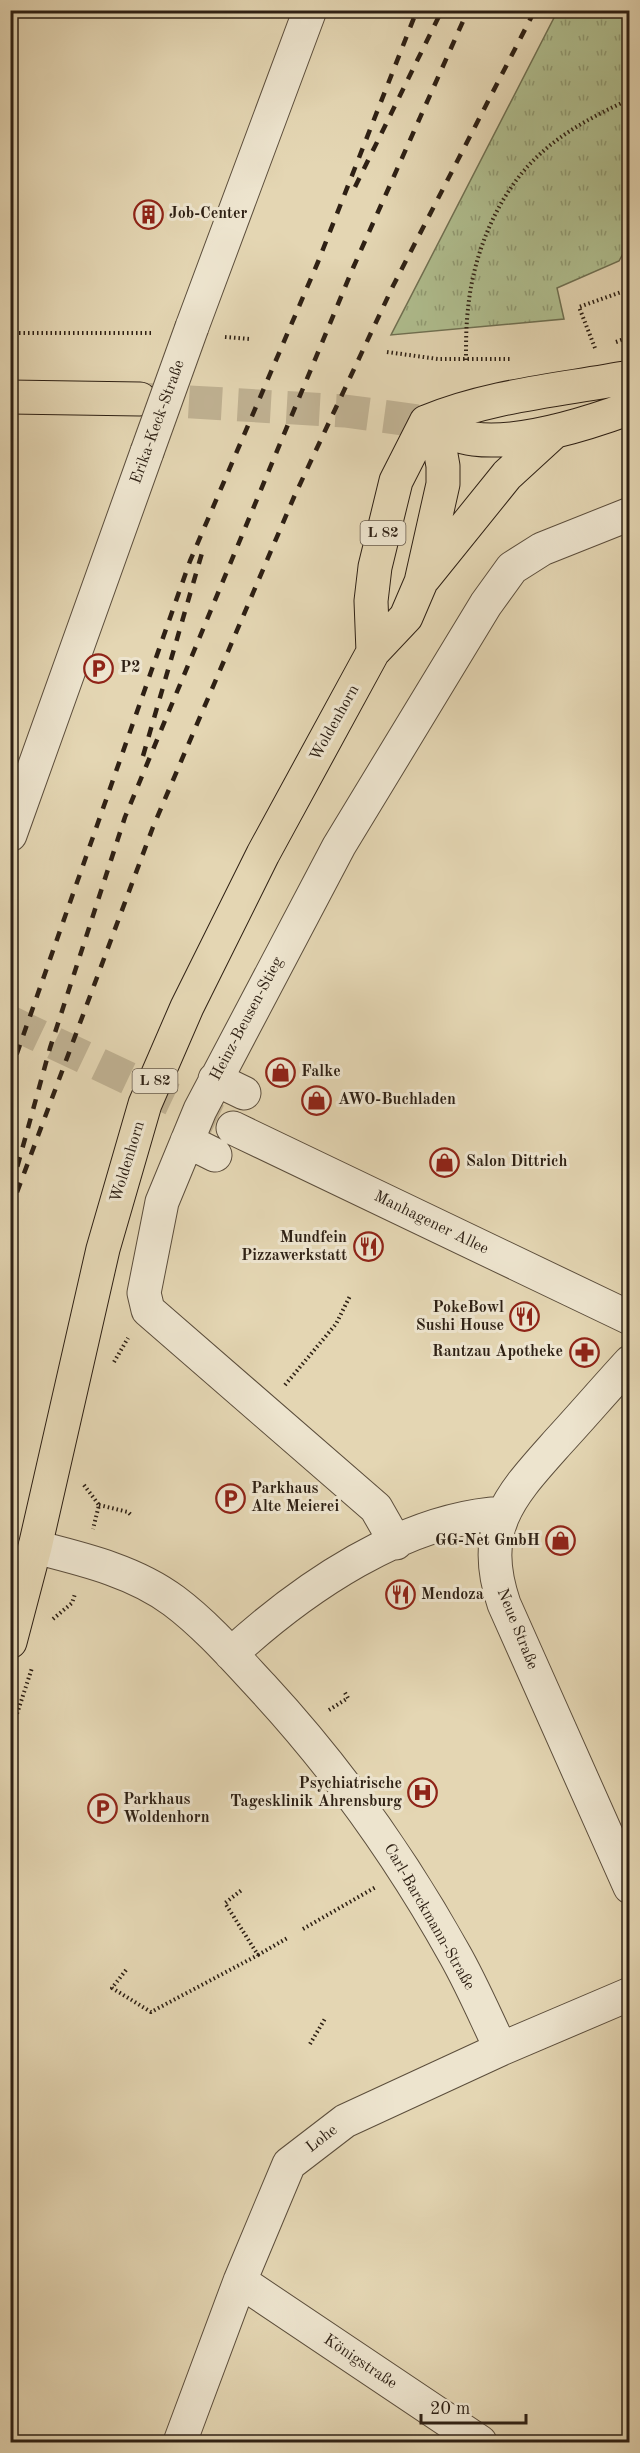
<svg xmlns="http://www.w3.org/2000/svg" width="640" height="2453" font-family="'Old Standard TT',serif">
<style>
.grass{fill:url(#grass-tufts);stroke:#6f7052;stroke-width:1.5}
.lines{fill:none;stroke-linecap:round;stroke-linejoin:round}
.minor-tunnel{stroke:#c0b293;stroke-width:33;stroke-dasharray:33 16;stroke-linecap:butt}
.major-tunnel{stroke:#c0b293;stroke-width:33;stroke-dasharray:33 16;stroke-linecap:butt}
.minor-casing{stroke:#5c4e3c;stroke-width:35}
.major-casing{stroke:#2e2014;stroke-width:35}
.path{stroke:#2e2014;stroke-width:4;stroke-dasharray:1.5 3;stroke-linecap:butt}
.minor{stroke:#ede4ce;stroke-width:33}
.major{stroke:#e4d6b3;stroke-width:33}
.rail{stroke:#2e2014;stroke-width:4.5;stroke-dasharray:10 10;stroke-linecap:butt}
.minor-bridge-casing{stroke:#5c4e3c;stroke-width:35;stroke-linecap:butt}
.minor-bridge{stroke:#ede4ce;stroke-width:33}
.labels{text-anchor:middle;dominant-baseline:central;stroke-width:6;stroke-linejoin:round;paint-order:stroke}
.shield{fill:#ede4ce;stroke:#675b4c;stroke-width:1.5}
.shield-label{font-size:15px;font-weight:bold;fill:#2e2014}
.poi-label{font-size:16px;font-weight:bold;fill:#2e2014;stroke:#ede4ce;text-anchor:start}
.street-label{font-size:16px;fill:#2e2014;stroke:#ede4ce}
</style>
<defs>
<pattern id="grass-tufts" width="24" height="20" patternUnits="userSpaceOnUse" patternTransform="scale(1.5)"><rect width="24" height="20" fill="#b0bf90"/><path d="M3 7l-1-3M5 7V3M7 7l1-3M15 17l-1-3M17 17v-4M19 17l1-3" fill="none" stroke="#909b74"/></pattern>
</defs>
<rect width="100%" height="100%" fill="#e4d6b3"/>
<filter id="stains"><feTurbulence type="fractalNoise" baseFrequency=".00333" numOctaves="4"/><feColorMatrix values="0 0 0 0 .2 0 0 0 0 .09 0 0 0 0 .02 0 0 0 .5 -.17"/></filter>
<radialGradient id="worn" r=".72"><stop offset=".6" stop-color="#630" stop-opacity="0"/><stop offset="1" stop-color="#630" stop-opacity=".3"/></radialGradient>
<!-- grass -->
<path class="grass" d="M558,10L629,11L630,241L619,261L557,288L564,319L391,335Z"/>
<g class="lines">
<!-- minor-tunnel -->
<path class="minor-tunnel" d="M10,1022L233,1128"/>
<!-- major-tunnel -->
<path class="major-tunnel" d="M140,399L345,411L426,422"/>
<defs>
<path id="minor" d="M192,327L310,10
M10,835L147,452
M215,1079L244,1093
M233,1128L630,1318
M187,1141L215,1155
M630,1362C606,1388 583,1415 559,1441C511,1495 478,1527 504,1604L630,1887
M396,1543L376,1508L148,1310L144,1293L162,1202L200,1110L339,846L486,604L512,568L542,549L630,514
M35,1547C82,1559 134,1571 174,1601C206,1625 234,1657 262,1687C337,1768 401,1858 455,1955C472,1985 486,2018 501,2049
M231,1654C303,1588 403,1519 503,1513
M240,2281L480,2442
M180,2442L240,2281L289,2164L345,2121L501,2049L630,1994"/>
<path id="major" d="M10,397L140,399
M426,422C441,429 457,437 474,439C521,445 586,424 630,408
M424,578L507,475L555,431
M373,652L371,601L375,567L396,481L426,422C491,395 561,390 630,377
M10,1642L35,1547L103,1249L145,1104L187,1007L263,854L373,652L406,617L421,582L443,484V466L440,449L426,422"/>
</defs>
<!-- minor casing -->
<use href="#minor" class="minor-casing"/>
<!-- major casing -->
<use href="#major" class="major-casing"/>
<!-- path -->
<path class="path" d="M10,333H154
M225,337L250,339
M616,342L630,337
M595,348L579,307L630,289
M387,352L438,359H511
M466,360C466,343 466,326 468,309C473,254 498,192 540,154C566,130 598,114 630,99
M114,1362L128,1338
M285,1385L336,1324L350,1296
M84,1485L99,1505L93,1529
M99,1505L128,1512L132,1516
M53,1619L72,1603L75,1594
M329,1710L348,1698L344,1691
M10,1735L32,1668
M303,1929L376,1887
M258,1955L289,1937
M126,1970L112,1988L151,2012L258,1955L225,1903L243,1889
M310,2044L326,2017"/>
<!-- minor -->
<use href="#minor" class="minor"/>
<!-- major -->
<use href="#major" class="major"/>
<!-- rail -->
<path class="rail" d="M355,187L442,10
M143,756L204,546
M10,1073L190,561L318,262L417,10
M12,1186L50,1048L125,817L353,268L468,10
M10,1211L153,827L294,497L393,286L535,10"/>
<defs>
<path id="minor-bridge" d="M147,452L192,327"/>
</defs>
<!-- minor-bridge casing -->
<use href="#minor-bridge" class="minor-bridge-casing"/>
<!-- minor-bridge -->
<use href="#minor-bridge" class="minor-bridge"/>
</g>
<!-- icons -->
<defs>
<symbol id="building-ring" viewBox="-11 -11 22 22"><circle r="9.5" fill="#ede4ce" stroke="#8f2418" stroke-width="1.5"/><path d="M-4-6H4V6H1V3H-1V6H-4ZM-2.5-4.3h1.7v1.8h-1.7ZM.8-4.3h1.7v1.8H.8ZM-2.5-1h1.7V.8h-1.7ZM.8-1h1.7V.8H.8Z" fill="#8f2418"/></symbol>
<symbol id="parking-ring" viewBox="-11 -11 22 22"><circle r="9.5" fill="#ede4ce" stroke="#8f2418" stroke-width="1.5"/><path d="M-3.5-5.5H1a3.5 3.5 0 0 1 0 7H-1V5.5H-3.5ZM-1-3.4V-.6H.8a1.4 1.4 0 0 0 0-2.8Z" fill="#8f2418"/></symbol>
<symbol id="shop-ring" viewBox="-11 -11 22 22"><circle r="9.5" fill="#ede4ce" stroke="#8f2418" stroke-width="1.5"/><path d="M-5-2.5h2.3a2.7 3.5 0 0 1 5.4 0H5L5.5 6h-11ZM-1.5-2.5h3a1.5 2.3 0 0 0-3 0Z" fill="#8f2418"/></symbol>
<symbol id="restaurant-ring" viewBox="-11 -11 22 22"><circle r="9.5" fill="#ede4ce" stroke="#8f2418" stroke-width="1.5"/><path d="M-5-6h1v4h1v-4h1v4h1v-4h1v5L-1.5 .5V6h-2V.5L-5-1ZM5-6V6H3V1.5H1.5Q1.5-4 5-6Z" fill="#8f2418"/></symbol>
<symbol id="pharmacy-ring" viewBox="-11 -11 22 22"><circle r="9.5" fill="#ede4ce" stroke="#8f2418" stroke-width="1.5"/><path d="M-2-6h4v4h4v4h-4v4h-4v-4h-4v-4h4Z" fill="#8f2418"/></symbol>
<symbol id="hospital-ring" viewBox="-11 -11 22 22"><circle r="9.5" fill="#ede4ce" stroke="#8f2418" stroke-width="1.5"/><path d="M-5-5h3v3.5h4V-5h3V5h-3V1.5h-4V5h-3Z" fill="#8f2418"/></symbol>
</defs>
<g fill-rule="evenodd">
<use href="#building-ring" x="132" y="198" width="33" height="33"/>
<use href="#parking-ring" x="82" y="652" width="33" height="33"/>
<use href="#shop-ring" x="264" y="1056" width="33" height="33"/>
<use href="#shop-ring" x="300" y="1084" width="33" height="33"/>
<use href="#shop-ring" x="428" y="1146" width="33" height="33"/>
<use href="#restaurant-ring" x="352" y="1230" width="33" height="33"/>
<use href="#restaurant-ring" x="508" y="1300" width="33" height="33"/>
<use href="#pharmacy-ring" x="568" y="1336" width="33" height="33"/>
<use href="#parking-ring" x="214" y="1482" width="33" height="33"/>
<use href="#shop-ring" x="544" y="1524" width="33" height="33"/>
<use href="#restaurant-ring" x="384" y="1578" width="33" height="33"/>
<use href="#hospital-ring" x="406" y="1776" width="33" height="33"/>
<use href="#parking-ring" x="86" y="1792" width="33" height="33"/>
</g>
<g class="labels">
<!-- shield labels -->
<g class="shield">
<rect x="360.5" y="521" width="45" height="24" rx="4.5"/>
<rect x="132.5" y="1069" width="45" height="24" rx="4.5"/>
</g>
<g class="shield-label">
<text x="383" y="533">L 82</text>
<text x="155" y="1081">L 82</text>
</g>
<!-- poi labels -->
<g class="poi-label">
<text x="169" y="214">Job-Center</text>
<text x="120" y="668">P2</text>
<text x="301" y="1072">Falke</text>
<text x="338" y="1100">AWO-Buchladen</text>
<text x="466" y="1162">Salon Dittrich</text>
<text x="347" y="1238" text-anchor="end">Mundfein<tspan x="347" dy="18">Pizzawerkstatt</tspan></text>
<text x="504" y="1308" text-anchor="end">PokeBowl<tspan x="504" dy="18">Sushi House</tspan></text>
<text x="563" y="1352" text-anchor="end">Rantzau Apotheke</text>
<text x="251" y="1489">Parkhaus<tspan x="251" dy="18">Alte Meierei</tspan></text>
<text x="540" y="1541" text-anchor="end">GG-Net GmbH</text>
<text x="421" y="1595">Mendoza</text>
<text x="402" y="1784" text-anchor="end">Psychiatrische<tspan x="402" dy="18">Tagesklinik Ahrensburg</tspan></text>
<text x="123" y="1800">Parkhaus<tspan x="123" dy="18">Woldenhorn</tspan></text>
</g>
<!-- street labels -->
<g class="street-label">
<text transform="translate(158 422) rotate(-70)">Erika-Keck-Straße</text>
<text transform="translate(335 723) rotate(-61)">Woldenhorn</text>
<text transform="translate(247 1019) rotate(-62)">Heinz-Beusen-Stieg</text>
<text transform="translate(128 1162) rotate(-73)">Woldenhorn</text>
<text transform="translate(431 1223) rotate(26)">Manhagener Allee</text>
<text transform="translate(517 1629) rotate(68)">Neue Straße</text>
<text transform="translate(429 1917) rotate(60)">Carl-Barckmann-Straße</text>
<text transform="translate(322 2139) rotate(-38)">Lohe</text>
<text transform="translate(360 2362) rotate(34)">Königstraße</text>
</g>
</g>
<!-- margin -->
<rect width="640" height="2453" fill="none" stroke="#e4d6b3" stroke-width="36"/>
<rect x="12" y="12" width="616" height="2429" fill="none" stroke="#2e2014" stroke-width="3"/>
<rect x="18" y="18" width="604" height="2417" fill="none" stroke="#2e2014" stroke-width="1.5"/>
<!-- scale -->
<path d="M421 2414v9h105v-9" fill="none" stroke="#2e2014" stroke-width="3"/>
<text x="430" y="2414" font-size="18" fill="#2e2014" stroke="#ede4ce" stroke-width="4.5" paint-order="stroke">20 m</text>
<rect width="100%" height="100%" filter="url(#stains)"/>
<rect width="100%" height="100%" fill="url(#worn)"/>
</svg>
